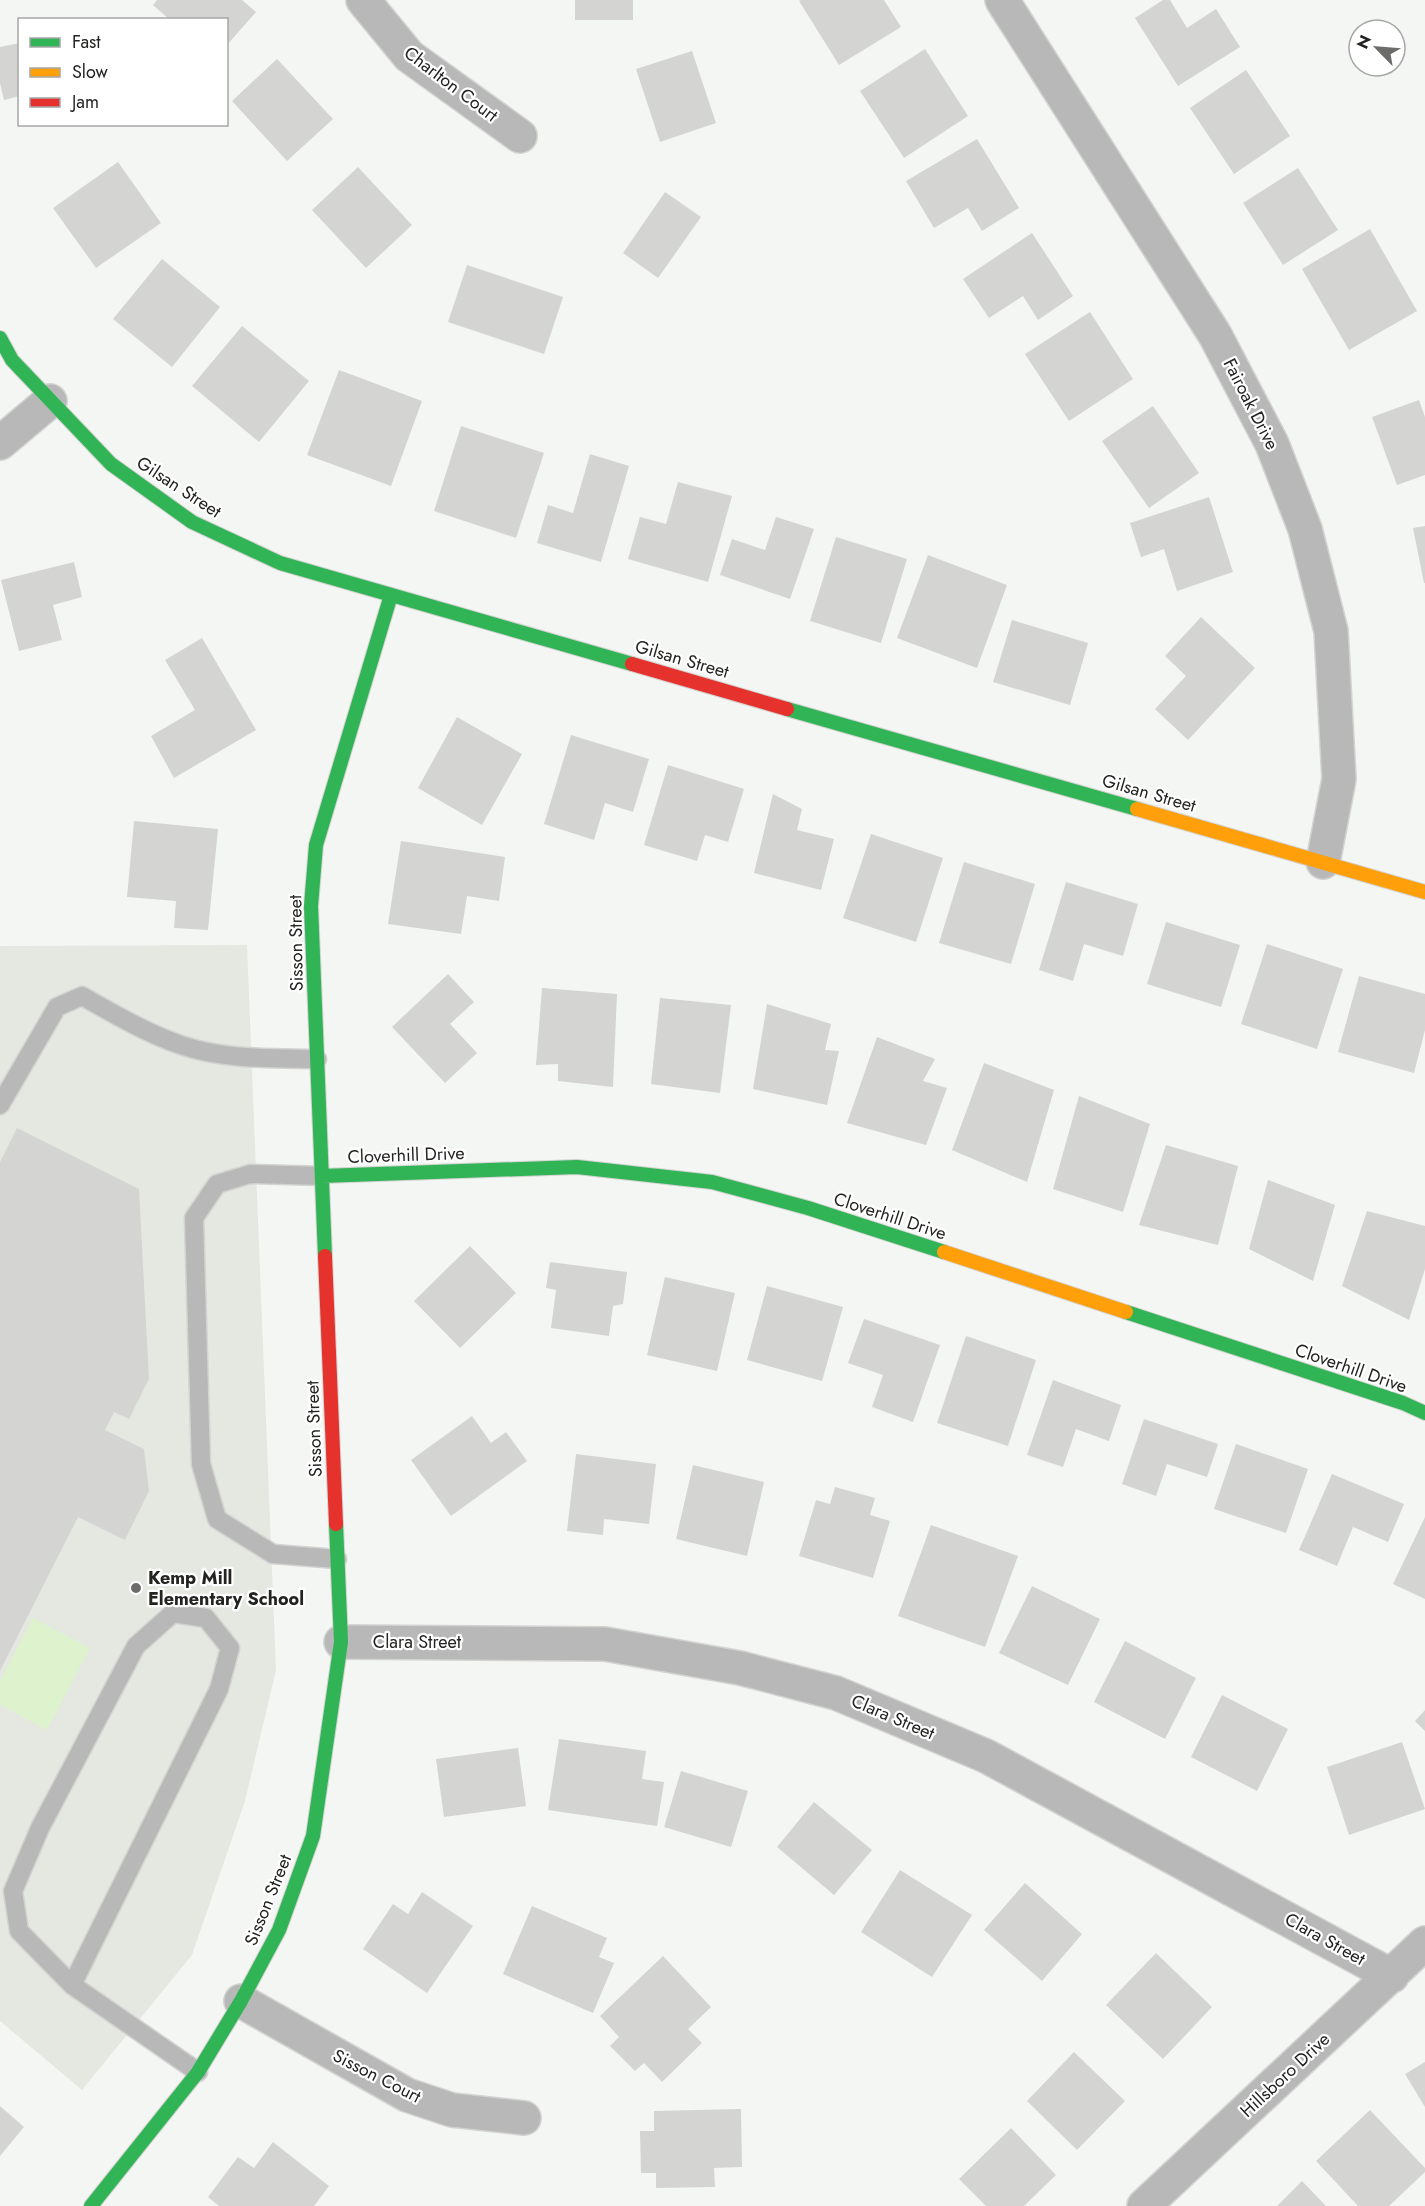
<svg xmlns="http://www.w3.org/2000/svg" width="1425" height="2206" font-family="Jost,sans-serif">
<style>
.built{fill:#e4e8e1}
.green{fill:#dff2ce}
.building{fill:#d4d5d3}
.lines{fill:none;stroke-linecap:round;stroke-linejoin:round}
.lane-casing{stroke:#d3d3d2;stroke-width:21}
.street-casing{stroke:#d3d3d2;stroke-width:36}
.fast-casing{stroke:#d3d3d2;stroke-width:16}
.slow-casing{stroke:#d3d3d2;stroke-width:16}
.jam-casing{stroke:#d3d3d2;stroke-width:16}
.lane{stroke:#b8b8b8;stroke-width:18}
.street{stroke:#b8b8b8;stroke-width:33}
.fast{stroke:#30b455;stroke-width:14}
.slow{stroke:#ff9f0a;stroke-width:14}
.jam{stroke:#e5322d;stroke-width:14}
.poi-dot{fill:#6c6d6b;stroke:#fff;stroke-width:2}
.labels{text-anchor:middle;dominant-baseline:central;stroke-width:4.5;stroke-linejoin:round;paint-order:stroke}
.street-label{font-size:18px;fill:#232322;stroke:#fff}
.poi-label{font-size:18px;font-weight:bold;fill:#232322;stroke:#fff;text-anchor:start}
</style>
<rect width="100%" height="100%" fill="#f4f6f3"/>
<!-- built -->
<path class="built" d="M247,945L276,1670L245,1801L192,1955L82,2090L0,2021V946Z"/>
<!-- green -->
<path class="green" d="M33,1618L90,1648L47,1730L0,1705V1681Z"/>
<!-- building -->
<path class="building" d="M157,0H242L256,12L226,46V20H170L153,5Z
M575,0H633V20H575Z
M801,0H884L901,27L839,65L799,1Z
M1163,0H1170L1187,28L1216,9L1240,47L1178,86L1135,18Z
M20,43V96L4,100L0,83V47Z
M925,49L968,116L904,158L860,91Z
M692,51L716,123L660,142L636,69Z
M277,59L333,119L287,161L232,101Z
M1246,70L1290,136L1234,174L1190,108Z
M977,139L1019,208L982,231L968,208L934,228L906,181Z
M118,162L161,223L96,268L53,208Z
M358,167L412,225L366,268L312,210Z
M1298,168L1338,230L1283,265L1243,203Z
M665,192L701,217L658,278L623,253Z
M1370,229L1417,311L1349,350L1302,269Z
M1032,233L1073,296L1038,320L1023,296L989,318L963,279Z
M162,259L220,307L172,367L113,319Z
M467,265L563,297L544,354L448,322Z
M1090,312L1133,379L1069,421L1025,354Z
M242,326L309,381L259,442L192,386Z
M339,370L422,401L391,486L307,455Z
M1419,400L1425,417V475L1397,485L1372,417Z
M1153,406L1199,473L1149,508L1102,441Z
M461,426L544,453L516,538L434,511Z
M590,454L629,466L601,562L537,543L548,505L573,513Z
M678,482L732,496L708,582L628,559L640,517L666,524Z
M1209,497L1233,572L1177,591L1164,549L1141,557L1130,523Z
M776,517L814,529L790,599L720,575L732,539L765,550Z
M1425,526V583H1424L1413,528Z
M836,537L907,559L881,643L810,621Z
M928,555L1007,585L977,668L897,638Z
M74,562L82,597L53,605L62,640L19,651L1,580Z
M1201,617L1255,668L1188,740L1155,709L1186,676L1165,656Z
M1012,620L1088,643L1070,705L993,682Z
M202,638L256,730L174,778L151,736L195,710L165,660Z
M457,717L522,754L482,825L418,788Z
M571,735L649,759L633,812L605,803L594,840L544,824Z
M668,765L744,789L728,842L705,835L697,861L644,845Z
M773,794L802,809L797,830L834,839L821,890L754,873Z
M134,821L218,829L208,930L174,928L176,901L127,897Z
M871,834L943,858L916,942L843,918Z
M401,841L505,857L499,901L467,896L461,934L388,924Z
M964,862L1035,884L1011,964L939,943Z
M1066,882L1138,904L1123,956L1084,944L1073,981L1039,970Z
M1166,922L1240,945L1221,1007L1147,984Z
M1267,944L1343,969L1317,1049L1241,1024Z
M448,974L474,1002L450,1024L477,1053L445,1083L392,1027Z
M1359,976L1425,994V1030L1414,1073L1338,1052Z
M542,988L617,994L613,1087L558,1081V1064L536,1065Z
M660,998L731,1005L720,1093L651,1084Z
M767,1004L831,1024L825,1050L839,1051L827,1105L753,1089Z
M877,1037L935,1059L923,1081L947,1088L926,1145L847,1123Z
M984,1063L1054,1090L1027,1182L952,1150Z
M1079,1096L1150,1124L1123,1212L1053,1189Z
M17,1128L139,1189L149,1379L129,1419L114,1412L105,1430L144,1449L149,1491L125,1540L78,1517L0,1671V1162Z
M1166,1145L1238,1166L1218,1245L1139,1225Z
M1268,1180L1335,1205L1313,1281L1249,1249Z
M1367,1211L1425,1226V1269L1409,1320L1342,1286Z
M470,1246L516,1293L460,1348L414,1301Z
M550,1262L627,1272L623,1304L613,1306L609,1336L551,1328L556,1290L546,1288Z
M665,1277L735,1293L717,1371L647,1355Z
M767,1286L843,1307L822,1381L747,1360Z
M864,1319L940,1345L913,1422L872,1407L883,1375L848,1363Z
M966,1336L1036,1360L1008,1446L937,1423Z
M1053,1380L1121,1405L1109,1441L1076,1429L1063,1467L1027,1455Z
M472,1416L491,1443L506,1432L527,1461L451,1516L411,1460Z
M1144,1419L1218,1444L1207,1477L1167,1464L1156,1496L1122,1484Z
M1236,1444L1308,1469L1286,1533L1214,1509Z
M576,1454L656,1464L649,1524L604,1519L603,1535L567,1531Z
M693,1465L764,1482L747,1556L676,1539Z
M1332,1474L1404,1504L1388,1542L1353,1527L1337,1566L1299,1550Z
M835,1487L875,1498L870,1515L890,1521L873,1578L799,1556L816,1500L830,1504Z
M1425,1517V1599L1393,1584Z
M931,1525L1018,1556L985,1647L898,1616Z
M1032,1586L1100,1619L1068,1685L999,1653Z
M1125,1641L1196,1678L1165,1739L1094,1702Z
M1222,1695L1288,1729L1257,1791L1191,1757Z
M1425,1710V1731L1415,1721Z
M559,1739L646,1751L642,1779L664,1782L657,1826L548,1810Z
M1402,1742L1425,1809L1349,1835L1327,1767Z
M518,1748L526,1806L444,1817L436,1759Z
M681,1771L748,1791L731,1847L664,1827Z
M814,1802L872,1850L834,1895L777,1847Z
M900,1870L972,1915L932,1977L861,1932Z
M1025,1883L1082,1934L1042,1981L984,1930Z
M422,1892L473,1926L427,1993L363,1949L393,1904L408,1914Z
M532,1906L607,1938L599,1957L614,1963L593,2013L503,1974Z
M1156,1953L1212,2007L1163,2059L1106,2005Z
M663,1956L711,2007L688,2029L702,2043L662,2082L644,2063L635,2071L610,2046L619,2037L600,2016Z
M1074,2052L1125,2101L1077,2150L1027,2101Z
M1425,2062V2107L1405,2074Z
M0,2106L24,2127L0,2156Z
M741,2109L742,2167L714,2168L715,2187L656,2188V2173H641L640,2131H654V2111Z
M1370,2110L1425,2168V2172L1389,2206H1358L1316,2161Z
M1011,2128L1056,2175L1024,2206H986L959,2179Z
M273,2142L329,2186L314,2206H219L208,2197L238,2157L254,2168Z
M1302,2181L1326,2206H1277Z"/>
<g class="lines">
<defs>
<path id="lane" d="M0,1105L57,1007L82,996C114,1014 146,1033 181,1045C224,1060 272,1058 317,1059
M322,1176L250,1174L217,1184L194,1218L201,1464L217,1519L273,1554L337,1559
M72,1985L219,1689L230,1648L206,1618L173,1613L136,1646L40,1828L13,1891L19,1931L72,1985L198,2072"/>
<path id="street" d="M363,0L409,56L520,136
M1002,0L1215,335L1272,444L1305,529L1331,631L1339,779L1323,862
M0,443L50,401
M341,1642L605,1644L740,1668L836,1693L986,1756L1392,1976
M241,2001L407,2095L452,2110L524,2118
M1144,2206L1425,1943"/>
<path id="fast" d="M0,338L12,360L111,464L192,522L280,563L632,664
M787,709L1137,809
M322,1176L577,1167L712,1182L808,1208L944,1252
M325,1256L311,906L316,845L391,595
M1126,1312L1403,1403L1425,1413
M91,2206L198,2072L241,2001L279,1930L313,1836L341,1642L336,1524"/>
<path id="slow" d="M1137,809L1425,892
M944,1252L1126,1312"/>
<path id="jam" d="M632,664L787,709
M325,1256L336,1524"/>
</defs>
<!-- lane casing -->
<use href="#lane" class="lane-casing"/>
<!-- street casing -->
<use href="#street" class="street-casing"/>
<!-- fast casing -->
<use href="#fast" class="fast-casing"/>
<!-- slow casing -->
<use href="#slow" class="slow-casing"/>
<!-- jam casing -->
<use href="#jam" class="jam-casing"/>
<!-- lane -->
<use href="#lane" class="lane"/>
<!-- street -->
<use href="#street" class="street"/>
<!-- fast -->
<use href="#fast" class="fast"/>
<!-- slow -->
<use href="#slow" class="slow"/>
<!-- jam -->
<use href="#jam" class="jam"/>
</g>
<!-- markers -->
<circle class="poi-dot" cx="136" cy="1588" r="6"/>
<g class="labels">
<!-- street labels -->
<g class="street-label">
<text transform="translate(451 84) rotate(37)">Charlton Court</text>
<text transform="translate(1251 404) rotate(63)">Fairoak Drive</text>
<text transform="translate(179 487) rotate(33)">Gilsan Street</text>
<text transform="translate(682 659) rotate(16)">Gilsan Street</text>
<text transform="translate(1149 793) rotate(16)">Gilsan Street</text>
<text transform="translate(296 943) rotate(-91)">Sisson Street</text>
<text transform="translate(406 1155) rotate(-2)">Cloverhill Drive</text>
<text transform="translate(890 1216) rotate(18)">Cloverhill Drive</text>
<text transform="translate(1351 1368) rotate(19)">Cloverhill Drive</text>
<text transform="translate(314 1429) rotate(-92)">Sisson Street</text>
<text x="417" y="1642">Clara Street</text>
<text transform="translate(893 1717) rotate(23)">Clara Street</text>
<text transform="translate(268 1900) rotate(-68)">Sisson Street</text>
<text transform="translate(1325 1939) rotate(29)">Clara Street</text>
<text transform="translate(1285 2075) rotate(-43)">Hillsboro Drive</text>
<text transform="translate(377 2076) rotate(27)">Sisson Court</text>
</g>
<!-- poi labels -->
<g class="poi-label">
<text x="148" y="1578">Kemp Mill<tspan x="148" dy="21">Elementary School</tspan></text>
</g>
</g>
<!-- legend -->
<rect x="18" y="18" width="210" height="108" fill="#ffffff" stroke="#a7a7a7" stroke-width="1.5"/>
<rect x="30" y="38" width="30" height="9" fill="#30b455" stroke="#a7a7a7" stroke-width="1.5"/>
<text x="72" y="48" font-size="18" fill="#232322">Fast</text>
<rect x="30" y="68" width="30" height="9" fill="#ff9f0a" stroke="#a7a7a7" stroke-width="1.5"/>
<text x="72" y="78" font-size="18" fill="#232322">Slow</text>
<rect x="30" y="98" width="30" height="9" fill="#e5322d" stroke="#a7a7a7" stroke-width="1.5"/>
<text x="72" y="108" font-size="18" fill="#232322">Jam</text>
<!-- north arrow -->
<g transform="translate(1377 48) rotate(295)"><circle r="28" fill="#ffffff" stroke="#a7a7a7" stroke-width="1.5"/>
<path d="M0-4.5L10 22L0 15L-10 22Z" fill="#6c6d6b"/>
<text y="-9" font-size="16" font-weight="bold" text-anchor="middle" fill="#232322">N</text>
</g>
</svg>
